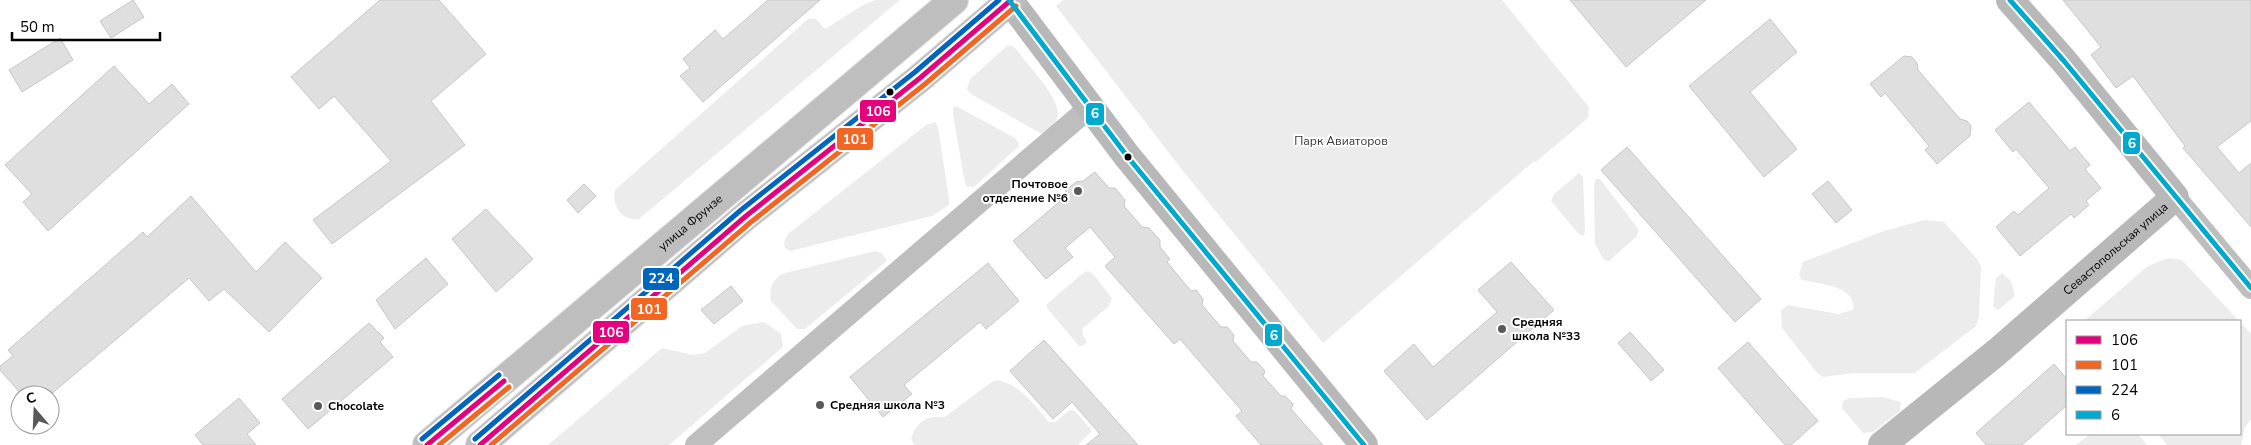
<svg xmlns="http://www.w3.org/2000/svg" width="2251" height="445" font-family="'Nunito Sans',sans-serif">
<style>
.green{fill:#ececec}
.building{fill:#dfdfdf;stroke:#c7c7c7}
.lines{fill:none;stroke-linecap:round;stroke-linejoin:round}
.primary-casing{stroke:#dbdbdb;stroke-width:30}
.street{stroke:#bebebe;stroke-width:22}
.secondary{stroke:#b8b8b8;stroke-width:28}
.primary{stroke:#bebebe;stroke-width:28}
.bus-1-casing{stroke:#fff;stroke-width:9}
.bus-2-casing{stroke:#fff;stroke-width:9}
.bus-3-casing{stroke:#fff;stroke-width:9}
.bus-4-casing{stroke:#fff;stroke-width:9}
.bus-1{stroke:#e5007d;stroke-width:5}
.bus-2{stroke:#f26522;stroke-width:5}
.bus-3{stroke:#0065bd;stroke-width:5}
.bus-4{stroke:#00a9ce;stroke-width:5}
.bus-dot{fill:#000;stroke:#fff;stroke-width:2}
.poi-dot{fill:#595959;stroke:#fff;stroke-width:2}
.labels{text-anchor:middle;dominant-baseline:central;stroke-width:4;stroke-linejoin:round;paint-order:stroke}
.park-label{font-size:12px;fill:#333;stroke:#fff}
.poi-label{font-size:12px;font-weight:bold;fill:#000;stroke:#fff;text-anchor:start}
.street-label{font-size:12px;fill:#000;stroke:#fff}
.line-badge{stroke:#fff;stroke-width:2}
.badge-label{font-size:14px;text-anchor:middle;font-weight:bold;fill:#fff}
</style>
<rect width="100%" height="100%" fill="#fff"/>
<!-- green -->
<path class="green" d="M876,0H900L639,219C622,222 611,205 615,190L808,19H816L824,28H827L863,5Z
M1063,0H1502L1589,107L1588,118L1537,161L1533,162L1323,343L1183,171L1056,6Z
M1007,46H1013L1016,49C1026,63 1059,97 1058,114C1058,121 1050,129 1045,133H1040L971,94L967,89L970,79Z
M956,106L1015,138L1019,143L1018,147L974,187L966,186L964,178L953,114V108Z
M935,122L938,127L949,199V205L932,216L790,251L785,248L784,242L788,234L926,125Z
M1579,173L1583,177L1585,232L1583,236L1578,233L1551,201L1554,194Z
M1596,179H1600L1639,230L1636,237L1609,261L1604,260L1595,244L1594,184Z
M1924,220L1944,222L1977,259L1981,267L1979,317L1976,326L1915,373H1856L1823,377L1818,374L1782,328L1781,310L1788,305L1838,314L1853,310C1858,286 1819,284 1802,280L1799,275L1803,262L1884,231Z
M875,251L882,253L887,261L805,329H797L771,301C769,289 772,282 781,274Z
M2168,258L2182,260L2239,321H2084L2148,266Z
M1088,271L1093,274L1112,298L1109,306L1082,329V333L1087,342L1082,346H1079L1047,308V304L1083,273Z
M2002,273L2011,281L2015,296L1998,310L1993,307L1996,278Z
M764,322L781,334L783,347L669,445H548L662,348L693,355L705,353L742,326Z
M2240,322L2251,334V419L2245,427L2241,445H2167L2158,434H2240Z
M997,380C1020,384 1034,405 1049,422H1055L1070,410L1075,411L1092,431L1078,445H914L911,438C917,421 927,415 945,417L990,383Z
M1882,397L1901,402L1900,411L1873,432L1863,433L1842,408L1843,401L1850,398Z
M2090,434H2138L2147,445H2076Z"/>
<!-- building -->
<path class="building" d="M133,0L144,17L111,38L100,21Z
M380,0H439L486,54L431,101L465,145L332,244L313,220L391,161L334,96L319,109L291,77Z
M768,0H820L703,102L680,76L690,68L683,59L715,30L723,39Z
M1570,0H1706L1626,67Z
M2063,0H2251V121L2217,147L2239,173L2251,163V227L2183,148L2185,146L2133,76L2116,88L2091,55L2101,47Z
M1770,19L1797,52L1750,92L1797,149L1764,177L1689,86Z
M60,38L73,60L22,92L9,70Z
M1904,56L1912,57L1917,63L1918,70L1960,119L1967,121L1971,126L1970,136L1937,164L1925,150L1929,146L1885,93L1881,97L1870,84Z
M114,66L149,104L172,84L189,104L48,231L23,202L32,194L5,165Z
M2029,102L2070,151L2075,147L2090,165L2085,169L2101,188L2086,201L2089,205L2074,218L2071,214L2020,256L1996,227L2014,211L2018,215L2049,188L2016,149L2013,152L1995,130Z
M1627,147L1761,299L1735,322L1601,170Z
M1095,172L1109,188H1115L1125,200L1124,206L1142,227L1149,228L1160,240V247L1170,259L1167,262L1191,291L1196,290L1203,299L1202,305L1221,327H1227L1234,335L1233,341L1251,362H1257L1265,371L1263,376L1281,396H1285L1293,404L1291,409L1323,445H1261L1236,416L1242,411L1180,339L1174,344L1105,266L1115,257L1090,227L1065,248L1073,257L1046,279L1013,241L1065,197L1066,190L1076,182L1083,181Z
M1828,181L1852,210L1836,223L1812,194Z
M584,184L596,196L578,213L567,200Z
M191,196L256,272L285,242L322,278L269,332L224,289L209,301L189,278L50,395H22L0,370V366L13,356L8,350L143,232L147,237Z
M486,209L533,259L496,292L452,239Z
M426,258L448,284L395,329L376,300Z
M1511,262L1554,310L1427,420L1384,371L1414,344L1433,367L1497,312L1478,290Z
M988,263L1019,301L986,329L980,322L904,385L912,394L883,417L850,377Z
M731,286L743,301L714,324L701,310Z
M369,323L384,338L380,342L393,357L308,429L282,399Z
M1630,332L1664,370L1651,381L1618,343Z
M1044,340L1097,399L1138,445H1086L1100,434L1072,402L1053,419L1010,371Z
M1748,342L1818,421L1791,445H1785L1718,368Z
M2054,364L2067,379V405L2022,445H1986L1976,433Z
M239,398L260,423L247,434L256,445H203L195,435Z"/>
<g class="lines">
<defs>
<g id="primary">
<path id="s2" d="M427,445L954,0"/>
<path d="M480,445L746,216L920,78L1011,0"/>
</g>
</defs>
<!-- primary casing -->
<use href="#primary" class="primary-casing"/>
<!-- street -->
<path class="street" d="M2175,197L2251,288
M696,445L1089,108"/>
<!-- secondary -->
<g class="secondary">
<path d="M1010,1L1127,156L1364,445"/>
<path id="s1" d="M1882,445L1997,352L2175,197L2064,61L2010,0"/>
</g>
<!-- primary -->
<use href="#primary" class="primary"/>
<defs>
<path id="bus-1" d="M427,445L504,381
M480,445L746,216L920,78L1011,0"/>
<path id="bus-2" d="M439,445L509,387
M491,445L751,222L925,84L1016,6"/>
<path id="bus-3" d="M422,439L499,375
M475,439L741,210L915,72L999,0"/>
<path id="bus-4" d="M1009,0L1127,156L1364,445
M2010,0L2064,61L2251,288"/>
</defs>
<!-- bus-1 casing -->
<use href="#bus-1" class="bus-1-casing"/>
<!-- bus-2 casing -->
<use href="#bus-2" class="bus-2-casing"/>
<!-- bus-3 casing -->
<use href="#bus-3" class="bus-3-casing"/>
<!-- bus-4 casing -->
<use href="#bus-4" class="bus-4-casing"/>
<!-- bus-1 -->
<use href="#bus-1" class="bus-1"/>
<!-- bus-2 -->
<use href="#bus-2" class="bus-2"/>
<!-- bus-3 -->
<use href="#bus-3" class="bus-3"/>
<!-- bus-4 -->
<use href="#bus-4" class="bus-4"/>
</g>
<!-- markers -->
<g class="bus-dot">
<circle cx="890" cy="92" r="4.5"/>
<circle cx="1128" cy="157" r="4.5"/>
</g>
<g class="poi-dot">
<circle cx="1078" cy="191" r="5"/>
<circle cx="1502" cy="329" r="5"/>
<circle cx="820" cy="405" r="5"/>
<circle cx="318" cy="406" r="5"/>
</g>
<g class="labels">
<!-- park labels -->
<g class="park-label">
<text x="1341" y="141">Парк Авиаторов</text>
</g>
<!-- poi labels -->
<g class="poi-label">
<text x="1068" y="184" text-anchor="end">Почтовое<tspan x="1068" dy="14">отделение №6</tspan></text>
<text x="1512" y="322">Средняя<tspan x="1512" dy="14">школа №33</tspan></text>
<text x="830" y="405">Средняя школа №3</text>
<text x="328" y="406">Chocolate</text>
</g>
<!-- street labels -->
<g class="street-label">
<text stroke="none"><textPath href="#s2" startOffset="345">улица Фрунзе</textPath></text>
<text stroke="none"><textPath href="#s1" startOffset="305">Севастопольская улица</textPath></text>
</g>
</g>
<g class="line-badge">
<rect x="859" y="99" width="38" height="24" rx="5" fill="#e5007d"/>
<rect x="1085" y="102" width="20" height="24" rx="5" fill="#00a9ce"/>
<rect x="836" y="127" width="38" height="24" rx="5" fill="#f26522"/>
<rect x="2122" y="131" width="19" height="24" rx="5" fill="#00a9ce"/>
<rect x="642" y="267" width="38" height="24" rx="5" fill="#0065bd"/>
<rect x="630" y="297" width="38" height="24" rx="5" fill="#f26522"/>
<rect x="592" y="320" width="38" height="24" rx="5" fill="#e5007d"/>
<rect x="1264" y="323" width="19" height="24" rx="5" fill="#00a9ce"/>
</g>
<g class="badge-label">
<text x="878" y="116">106</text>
<text x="1095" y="118">6</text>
<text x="855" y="144">101</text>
<text x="2132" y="148">6</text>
<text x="661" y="283">224</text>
<text x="649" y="314">101</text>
<text x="611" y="337">106</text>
<text x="1274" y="340">6</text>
</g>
<!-- legend -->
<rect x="2066" y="320" width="175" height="115" fill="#ffffff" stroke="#999999"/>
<rect x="2076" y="336" width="25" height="8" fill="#e5007d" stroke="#999999"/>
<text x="2111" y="345" font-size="15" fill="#000000">106</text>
<rect x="2076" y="361" width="25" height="8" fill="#f26522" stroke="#999999"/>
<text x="2111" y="370" font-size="15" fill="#000000">101</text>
<rect x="2076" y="386" width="25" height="8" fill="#0065bd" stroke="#999999"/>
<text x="2111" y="395" font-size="15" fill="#000000">224</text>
<rect x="2076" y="411" width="25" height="8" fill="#00a9ce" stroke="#999999"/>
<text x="2111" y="420" font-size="15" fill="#000000">6</text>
<!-- north arrow -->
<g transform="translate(35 410) rotate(341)"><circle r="24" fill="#ffffff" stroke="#999999"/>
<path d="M0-4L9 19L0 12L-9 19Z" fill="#595959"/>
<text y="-8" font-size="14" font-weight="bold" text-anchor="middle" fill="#000000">С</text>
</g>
<!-- scale -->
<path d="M12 32v8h148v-8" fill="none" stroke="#000000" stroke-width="2.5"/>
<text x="20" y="32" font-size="15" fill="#000000" stroke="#ffffff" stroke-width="4" paint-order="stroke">50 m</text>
</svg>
